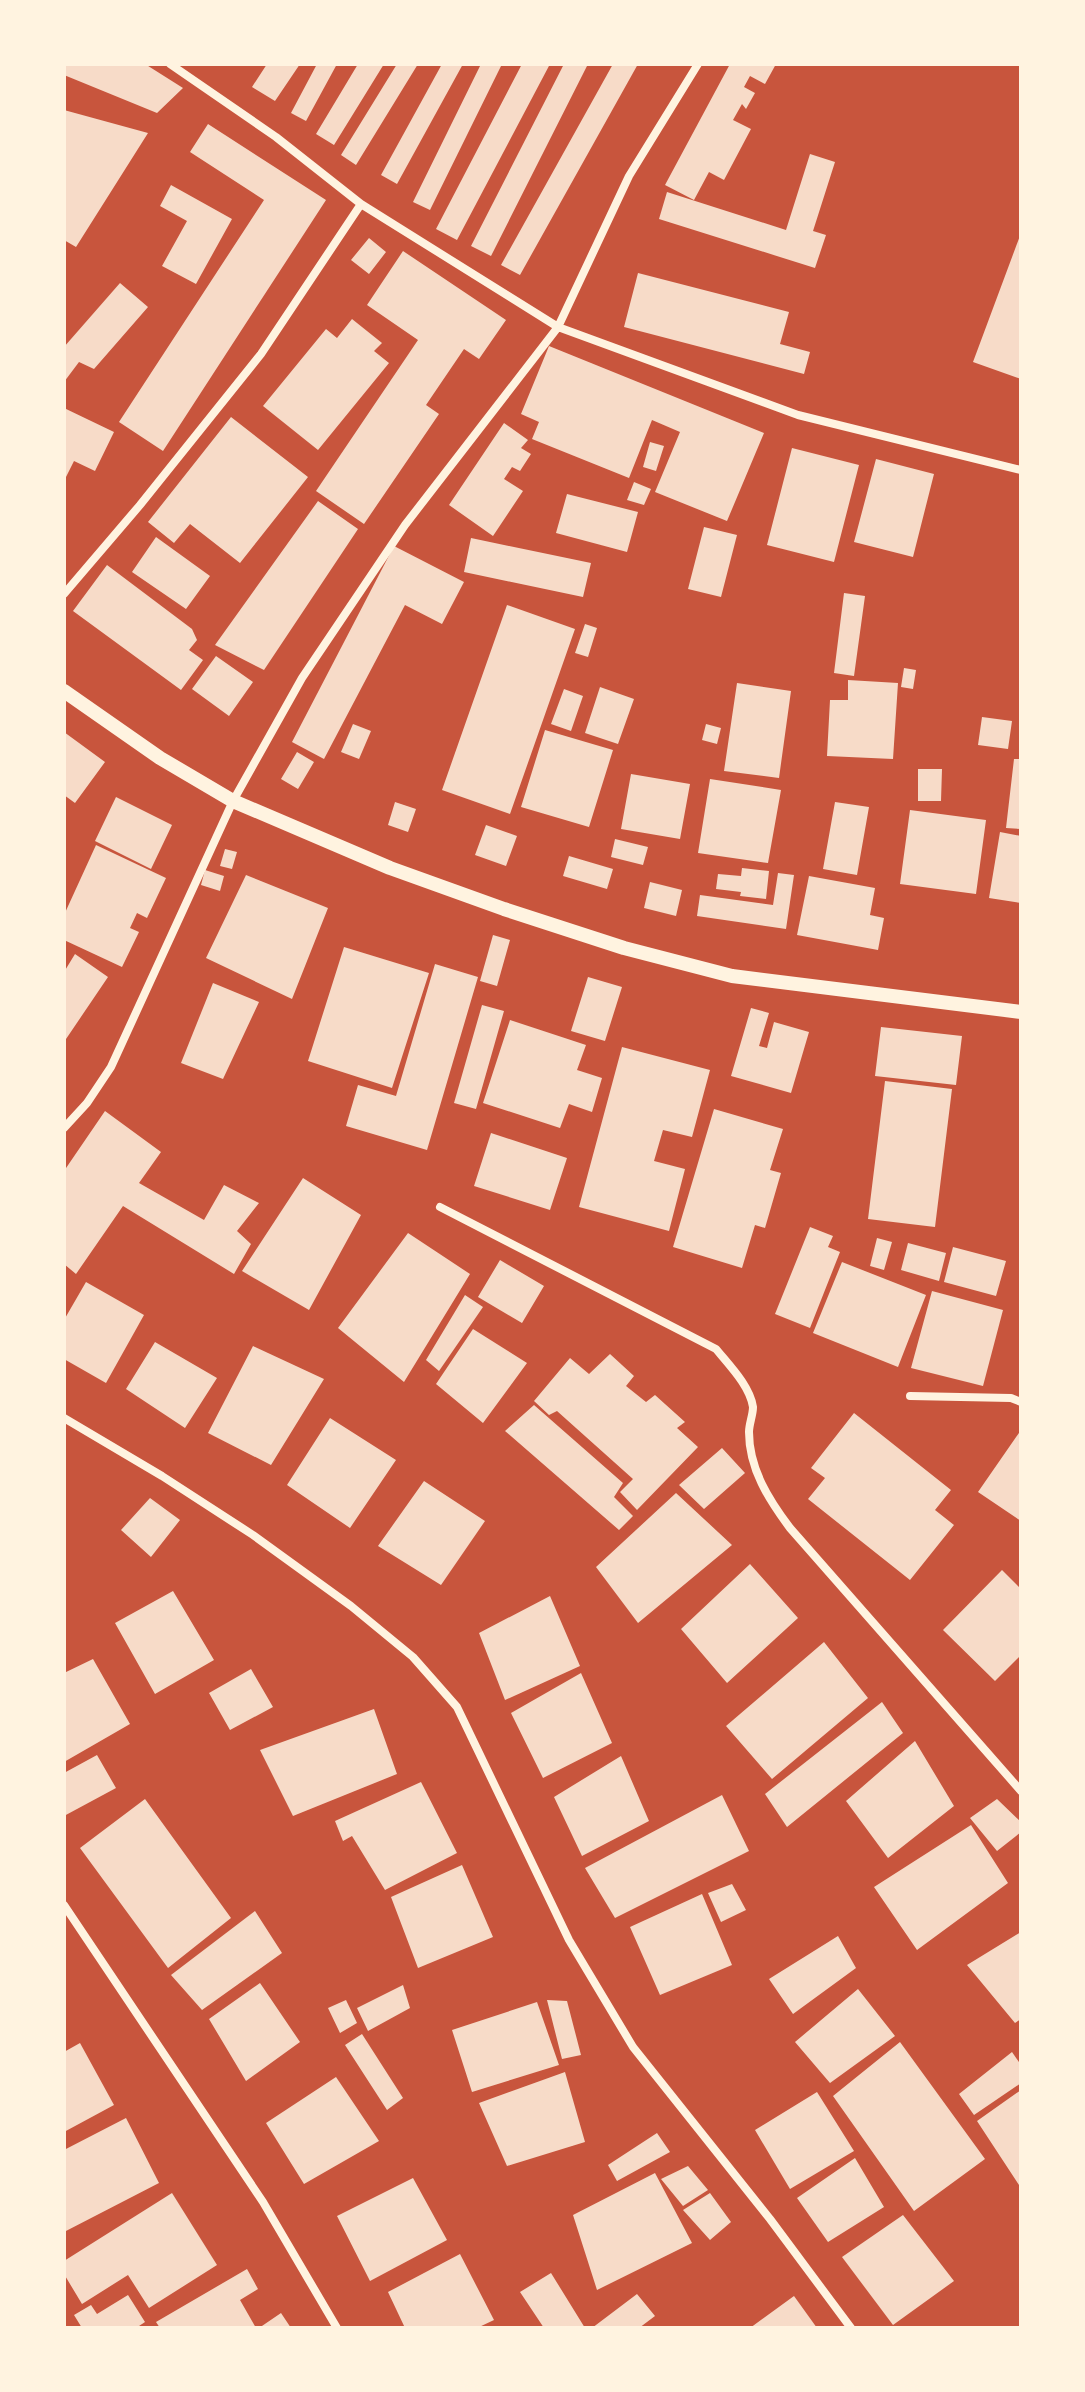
<svg xmlns="http://www.w3.org/2000/svg" width="1085" height="2392" font-family="'Fira Sans Condensed',sans-serif">
<style>
.building{fill:#f7dbc8}
.lines{fill:none;stroke-linecap:round;stroke-linejoin:round}
.minor{stroke:#fff3e0;stroke-width:8}
.tertiary{stroke:#fff3e0;stroke-width:14}
</style>
<rect width="100%" height="100%" fill="#c8553d"/>
<!-- building -->
<path class="building" d="M64,64H145L183,88L157,113L64,75Z
M267,64H300L275,101L252,87Z
M317,64H337L306,121L291,113Z
M358,64H384L334,145L316,134Z
M397,64H418L356,165L341,155Z
M442,64H463L397,184L381,175Z
M481,64H502L430,210L413,202Z
M522,64H550L457,240L436,229Z
M564,64H588L491,256L471,246Z
M613,64H638L520,275L501,265Z
M730,64H776L765,84L750,76L744,87L755,93L746,109L742,104L733,120L751,129L724,180L709,172L694,200L665,185Z
M64,110L148,133L76,247L64,240Z
M208,124L326,200L163,451L119,422L264,200L190,152Z
M810,154L835,162L813,231L826,235L815,268L659,219L667,192L786,230Z
M171,185L232,219L196,284L162,266L187,221L160,206Z
M1021,233V379L973,362Z
M369,238L386,252L369,274L351,260Z
M403,251L506,320L479,359L464,349L426,405L439,414L364,524L316,491L418,340L367,305Z
M638,273L789,312L780,344L810,352L804,374L624,327Z
M120,283L148,307L94,369L79,362L64,382V347Z
M352,319L382,343L374,351L389,363L318,450L263,406L326,329L337,338Z
M549,346L764,433L727,521L655,492L680,432L652,420L629,478L532,439L539,422L521,414Z
M64,408L114,432L95,471L74,461L64,481Z
M231,417L308,477L240,563L190,524L174,543L148,522Z
M504,423L528,440L521,448L531,454L520,471L512,467L504,479L523,491L493,536L449,505Z
M650,442L664,446L656,471L643,467Z
M792,448L859,465L834,562L767,545Z
M876,459L934,474L913,557L854,542Z
M634,482L651,489L644,505L627,500Z
M567,494L638,512L627,552L556,533Z
M318,501L358,529L264,670L215,645Z
M704,527L737,535L721,597L688,589Z
M156,537L210,576L186,609L132,572Z
M471,538L591,563L583,597L464,572Z
M394,546L464,582L442,624L405,605L324,759L292,742Z
M107,565L192,629L197,640L189,650L203,660L181,690L73,611Z
M844,593L865,596L854,676L834,673Z
M507,605L575,629L510,814L442,790Z
M585,624L597,628L588,657L575,653Z
M216,656L253,682L229,716L192,689Z
M904,668L916,670L913,689L901,687Z
M848,680L898,683L893,759L827,756L830,700H848Z
M737,683L791,691L779,778L724,771Z
M600,687L634,699L618,744L585,733Z
M564,689L583,696L571,731L551,724Z
M982,717L1012,721L1008,749L978,745Z
M353,724L371,731L359,759L341,752Z
M706,724L721,728L717,744L702,740Z
M545,730L613,750L589,827L521,807Z
M64,732L105,762L75,803L64,795Z
M297,752L314,762L298,789L281,779Z
M1014,759H1021V829L1006,828Z
M918,769H942L941,801H918Z
M631,774L690,784L680,839L621,829Z
M710,779L781,790L768,863L698,853Z
M116,797L172,825L151,869L95,841Z
M395,802L416,809L408,832L388,825Z
M835,802L869,807L857,875L823,869Z
M910,810L986,820L976,894L900,884Z
M486,825L517,836L506,866L475,855Z
M1000,832L1021,836V903L989,898Z
M615,839L648,847L643,865L611,857Z
M96,845L166,878L147,918L137,913L130,928L139,932L122,967L64,940V915Z
M225,849L237,852L232,869L220,866Z
M569,856L613,869L607,889L563,876Z
M742,868L769,871L766,899L740,896L741,892L716,889L718,874L741,876Z
M205,870L224,876L220,891L201,885Z
M778,873L794,875L786,929L697,916L700,895L773,905Z
M246,875L328,908L292,999L206,958Z
M809,876L875,888L870,915L884,918L878,950L797,935Z
M650,882L682,890L676,916L644,908Z
M493,935L510,940L497,986L480,981Z
M344,947L429,973L392,1088L308,1061Z
M75,954L108,977L64,1042V972Z
M435,964L478,977L427,1150L346,1126L358,1085L396,1096Z
M588,977L622,987L605,1041L571,1031Z
M213,983L259,1002L223,1079L181,1063Z
M482,1005L504,1011L476,1109L454,1103Z
M751,1008L769,1013L759,1046L767,1048L774,1022L809,1032L791,1093L731,1076Z
M510,1020L586,1045L577,1070L602,1078L592,1112L569,1104L560,1128L483,1103Z
M881,1027L962,1036L956,1085L875,1076Z
M622,1047L710,1070L692,1137L663,1130L654,1161L685,1169L669,1231L579,1207Z
M885,1081L952,1089L935,1227L868,1219Z
M714,1109L783,1129L770,1170L781,1173L765,1228L755,1225L742,1268L673,1247Z
M105,1111L161,1152L139,1183L204,1220L224,1185L259,1203L237,1231L251,1244L234,1274L123,1206L76,1274L64,1264V1171Z
M491,1133L567,1158L550,1210L474,1186Z
M303,1178L361,1215L309,1310L242,1271Z
M810,1227L833,1236L828,1247L840,1252L810,1328L775,1314Z
M408,1233L470,1274L404,1382L338,1328Z
M877,1238L892,1242L884,1270L870,1266Z
M908,1243L946,1253L939,1281L901,1270Z
M953,1247L1006,1261L996,1296L944,1282Z
M500,1260L544,1286L522,1323L478,1297Z
M842,1262L926,1295L898,1367L813,1333Z
M86,1282L144,1315L106,1383L64,1359V1320Z
M932,1291L1003,1310L983,1386L911,1368Z
M465,1295L483,1307L439,1371L426,1360Z
M473,1329L527,1363L483,1423L436,1384Z
M155,1342L217,1378L185,1428L126,1389Z
M253,1346L324,1379L271,1465L208,1433Z
M610,1354L634,1376L626,1386L646,1402L655,1395L685,1422L677,1428L698,1447L637,1510L620,1492L633,1479L557,1411L549,1415L534,1401L570,1358L589,1374Z
M534,1405L623,1483L614,1497L633,1516L619,1530L505,1431Z
M854,1413L951,1490L935,1510L954,1525L910,1580L808,1499L825,1478L811,1468Z
M330,1418L396,1460L350,1528L287,1485Z
M1021,1430V1521L978,1492Z
M722,1448L745,1473L704,1509L679,1485Z
M424,1481L485,1521L441,1585L378,1546Z
M676,1493L732,1545L638,1623L596,1567Z
M150,1498L180,1520L151,1557L121,1530Z
M750,1564L798,1618L727,1683L681,1629Z
M1002,1570L1021,1589V1655L995,1681L943,1630Z
M173,1591L214,1660L155,1694L115,1623Z
M550,1596L580,1666L505,1700L479,1633Z
M824,1642L868,1698L772,1779L726,1726Z
M93,1659L130,1724L64,1762V1673Z
M251,1669L273,1707L230,1730L209,1693Z
M581,1673L612,1743L543,1778L511,1713Z
M882,1702L903,1733L787,1827L765,1794Z
M374,1709L397,1774L293,1816L260,1750Z
M915,1741L954,1806L888,1858L846,1801Z
M97,1755L116,1788L64,1816V1773Z
M621,1756L649,1821L582,1856L554,1797Z
M421,1782L457,1853L385,1890L352,1836L343,1841L335,1821Z
M722,1795L749,1851L615,1918L585,1868Z
M145,1799L231,1918L168,1968L80,1848Z
M997,1799L1021,1822V1832L997,1851L970,1818Z
M971,1825L1008,1883L917,1950L874,1887Z
M462,1865L493,1937L418,1968L391,1897Z
M732,1884L746,1910L721,1922L708,1893Z
M702,1894L732,1965L660,1995L630,1927Z
M255,1911L282,1953L202,2010L171,1975Z
M1021,1932V2019L1015,2023L967,1965Z
M838,1936L856,1968L793,2014L769,1979Z
M260,1983L300,2042L246,2081L209,2019Z
M403,1985L410,2008L368,2031L357,2008Z
M858,1989L895,2036L830,2083L795,2042Z
M346,2000L357,2023L340,2033L328,2008Z
M547,2000L567,2001L581,2055L562,2059Z
M537,2002L559,2065L472,2092L452,2030Z
M362,2034L403,2098L387,2110L345,2045Z
M900,2042L985,2159L914,2211L833,2096Z
M80,2043L114,2105L64,2132V2052Z
M1012,2052L1021,2065V2083L974,2115L959,2094Z
M565,2072L585,2142L507,2166L479,2103Z
M336,2077L379,2141L304,2184L266,2123Z
M1021,2090V2188L977,2121Z
M817,2092L854,2151L790,2189L755,2130Z
M126,2118L159,2183L64,2232V2150Z
M657,2133L670,2152L617,2181L608,2165Z
M855,2158L884,2207L828,2242L797,2198Z
M688,2166L708,2190L683,2206L661,2179Z
M655,2173L692,2243L597,2290L573,2215Z
M413,2178L447,2240L370,2281L337,2216Z
M172,2193L217,2265L149,2308L128,2275L82,2304L64,2274V2261Z
M710,2193L731,2222L710,2240L683,2210Z
M903,2215L954,2281L893,2325L842,2257Z
M460,2254L494,2320L477,2328H405L388,2292Z
M247,2269L258,2289L240,2300L256,2328H160L156,2322Z
M551,2273L585,2328H544L520,2292Z
M637,2294L655,2316L639,2328H592Z
M128,2295L145,2322L136,2328H82L74,2315L91,2305L97,2314Z
M794,2296L817,2328H750Z
M281,2313L291,2328H259Z"/>
<g class="lines">
<!-- minor -->
<path class="minor" d="M170,64L276,137L361,204L558,327L798,415L1021,470
M64,594L140,505L261,354L361,204
M64,1128L87,1103L111,1067L233,801L302,678L405,525L558,327L629,176L698,64
M440,1207L716,1349C729,1365 750,1386 753,1407C753,1415 749,1424 749,1432C749,1469 769,1500 790,1528L1021,1791
M910,1396L1011,1398L1021,1402
M64,1418L162,1476L253,1535L351,1606L413,1657L457,1707L569,1940L633,2047L770,2219L851,2328
M64,1905L263,2202L337,2328"/>
<!-- tertiary -->
<path class="tertiary" d="M64,691L160,758L233,801L390,868L504,909L624,948L732,976L1021,1012"/>
</g>
<!-- border -->
<rect width="1085" height="2392" fill="none" stroke="#fff3e0" stroke-width="132"/>
</svg>
